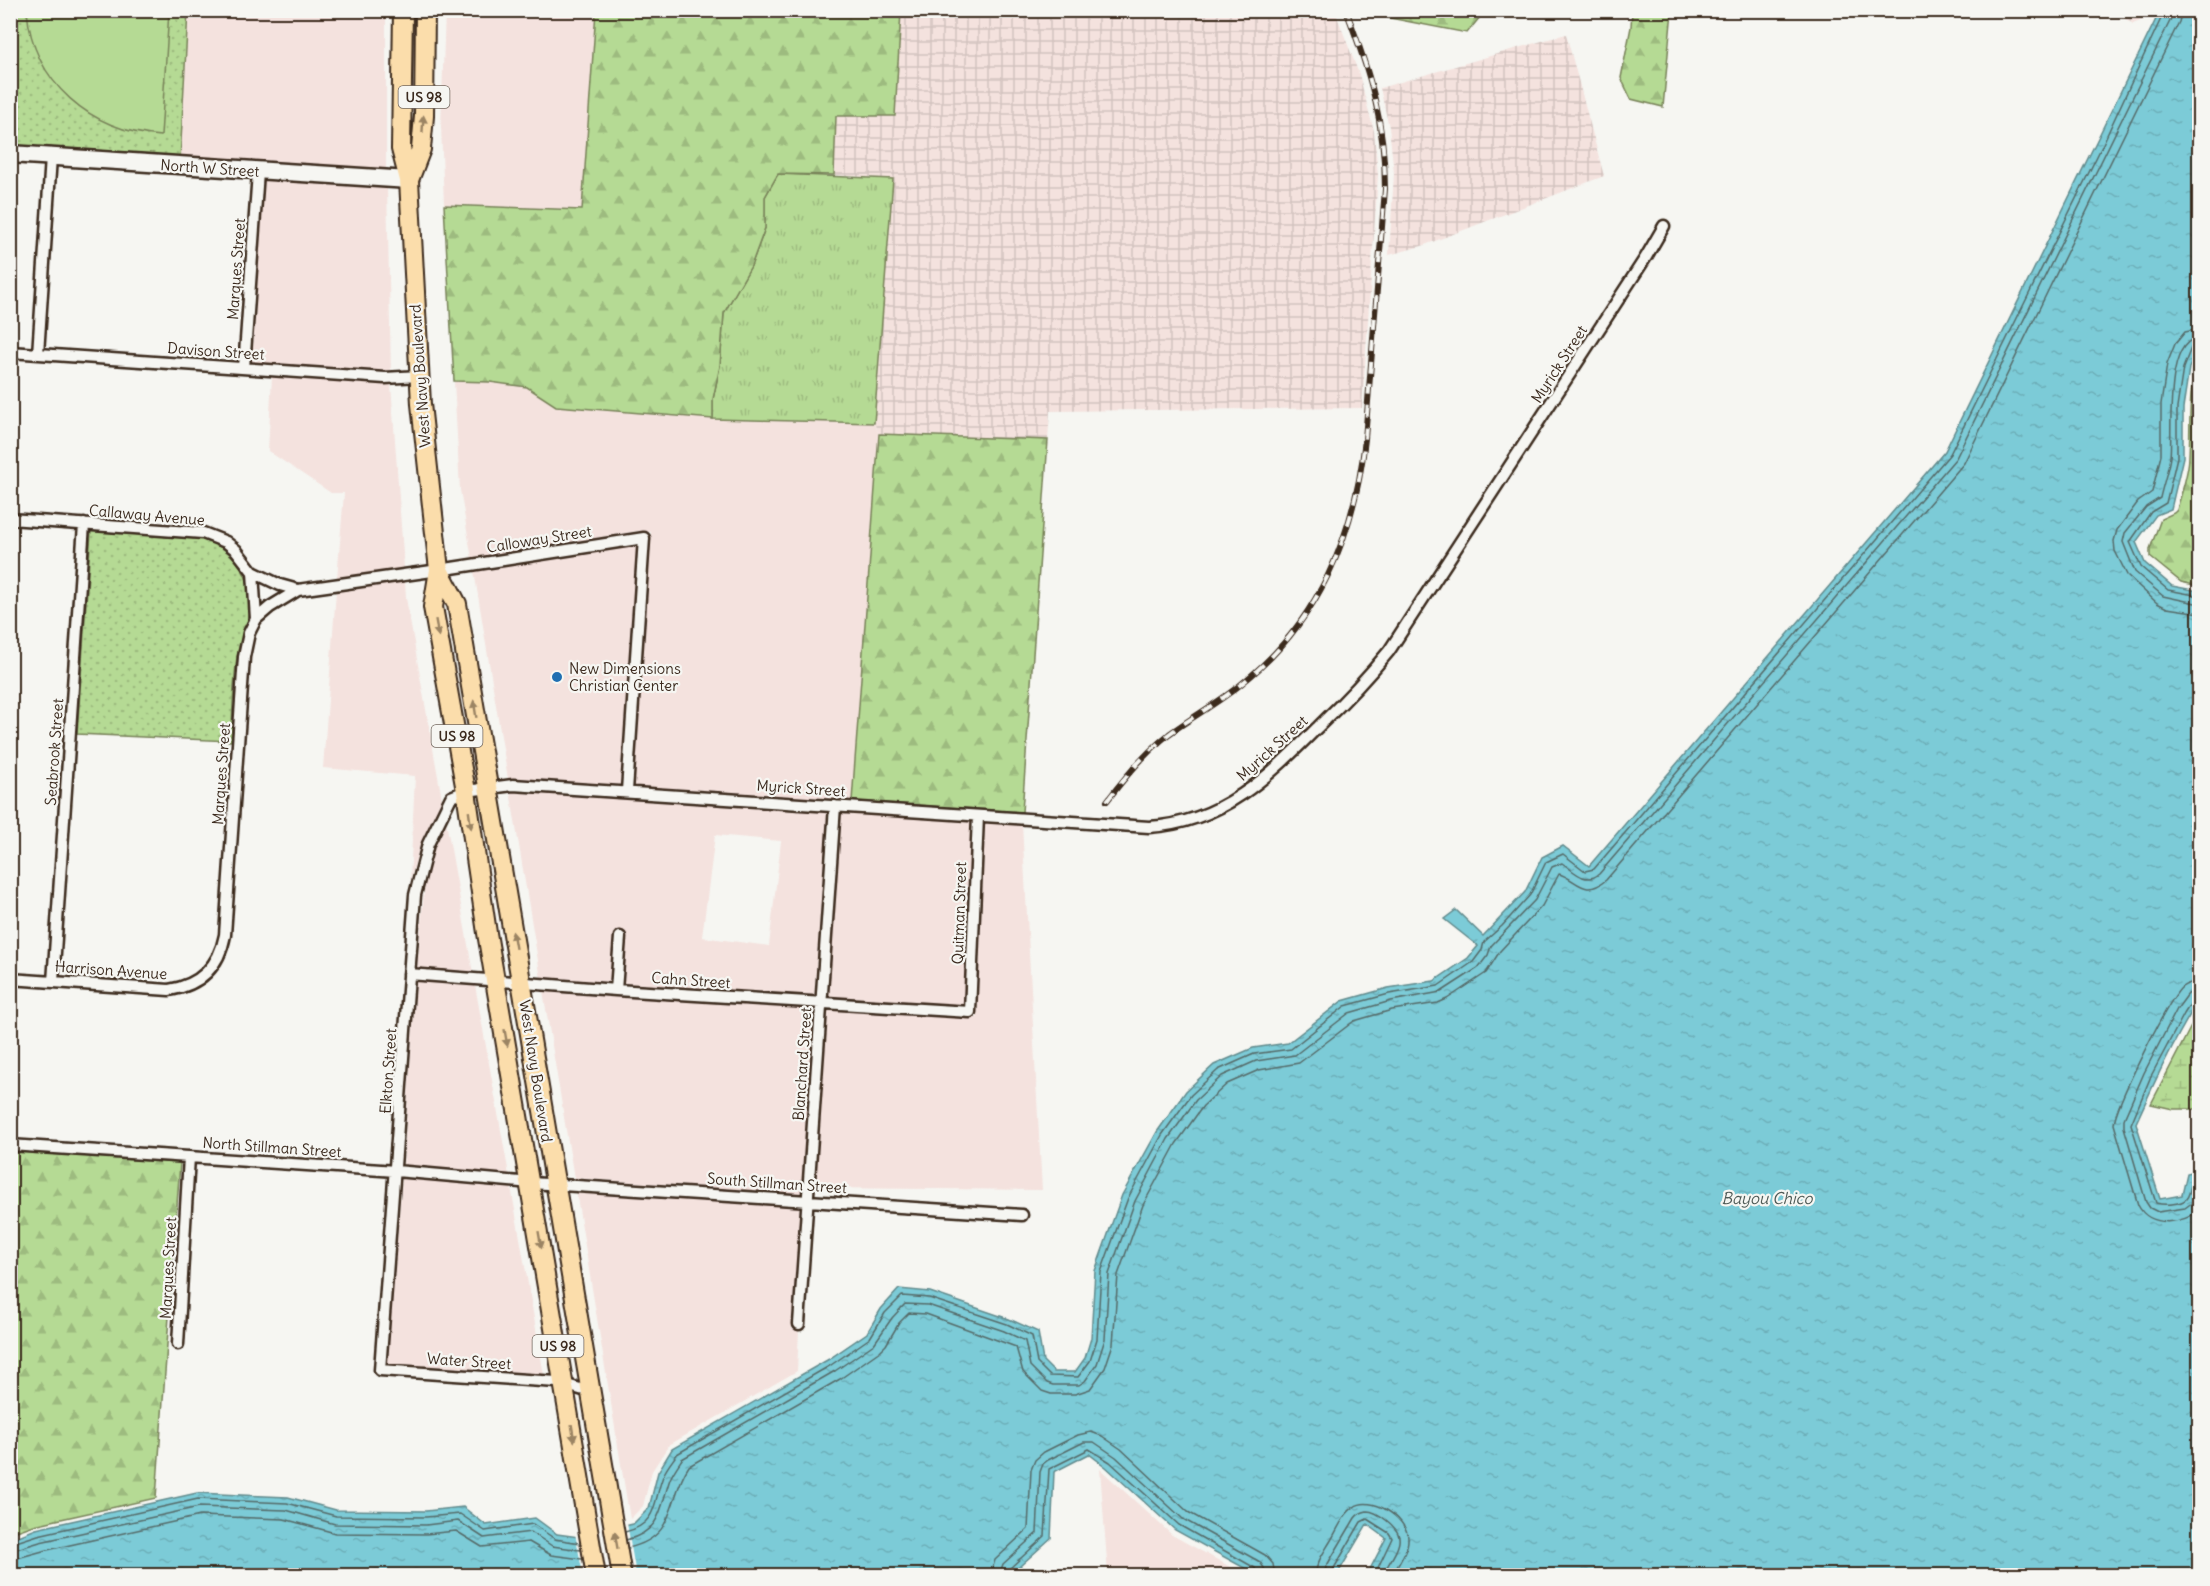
<svg xmlns="http://www.w3.org/2000/svg" width="2210" height="1586" font-family="Delius,sans-serif">
<style>
.built{fill:#f4e2de;fill-rule:evenodd}
.industrial{fill:url(#industrial-grid)}
.grass{fill:url(#grass-tufts);stroke:#788259;stroke-width:1.5}
.forest{fill:url(#forest-firs);stroke:#788259;stroke-width:1.5}
.wetland{fill:url(#wetland-marsh);stroke:#788259;stroke-width:1.5}
.park{fill:url(#park-dots);stroke:#788259;stroke-width:1.5}
.garden{fill:#b5da94;stroke:#788259;stroke-width:1.5}
.water{fill:url(#water-ripples);stroke:#628b8d;stroke-width:1.5}
.pier{fill:#f6f6f2}
.lines{fill:none;stroke-linecap:round;stroke-linejoin:round}
.shore{stroke:#556a68;stroke-width:1.5}
.street-casing{stroke:#3b2a1e;stroke-width:15}
.secondary-casing{stroke:#3b2a1e;stroke-width:21}
.primary-casing{stroke:#3b2a1e;stroke-width:22}
.street{stroke:#f6f6f2;stroke-width:10}
.secondary{stroke:#f6f6f2;stroke-width:16}
.primary{stroke:#fbddab;stroke-width:18}
.rail-casing{stroke:#3b2a1e;stroke-width:6}
.rail{stroke:#f6f6f2;stroke-width:4;stroke-dasharray:11;stroke-linecap:butt}
.oneway{fill:#9b8464}
.poi-dot{fill:#1f6fb2;stroke:#f6f6f2;stroke-width:2}
.labels{text-anchor:middle;dominant-baseline:central;stroke-width:4.5;stroke-linejoin:round;paint-order:stroke}
.shield{fill:#f6f6f2;stroke:#73675e;stroke-width:1.5}
.shield-label{font-size:14px;font-weight:bold;fill:#3b2a1e}
.street-label{font-size:15px;fill:#3b2a1e;stroke:#f6f6f2}
.poi-label{font-size:15px;fill:#3b2a1e;stroke:#f6f6f2;text-anchor:start}
.water-label{font-size:16px;font-style:italic;fill:#4e5a56;stroke:#f6f6f2}
</style>
<defs>
<pattern id="industrial-grid" width="8" height="8" patternUnits="userSpaceOnUse" patternTransform="scale(1.5)"><rect width="8" height="8" fill="#f4e2de"/><path d="M0 4h8M4 0v8" fill="none" stroke="#d2c2be"/></pattern>
<pattern id="grass-tufts" width="24" height="20" patternUnits="userSpaceOnUse" patternTransform="scale(1.5)"><rect width="24" height="20" fill="#b5da94"/><path d="M3 7l-1-3M5 7V3M7 7l1-3M15 17l-1-3M17 17v-4M19 17l1-3" fill="none" stroke="#9dbb7f"/></pattern>
<pattern id="forest-firs" width="22" height="20" patternUnits="userSpaceOnUse" patternTransform="scale(1.5)"><rect width="22" height="20" fill="#b5da94"/><path d="M5 1l3.5 6h-7zM16 11l3.5 6h-7z" fill="#9dbb7f"/></pattern>
<pattern id="wetland-marsh" width="20" height="14" patternUnits="userSpaceOnUse" patternTransform="scale(1.5)"><rect width="20" height="14" fill="#b5da94"/><path d="M1 5h8M5 5V1M11 12h8M15 12V8" fill="none" stroke="#9dbb7f"/></pattern>
<pattern id="park-dots" width="8" height="8" patternUnits="userSpaceOnUse" patternTransform="scale(1.5)"><rect width="8" height="8" fill="#b5da94"/><path d="M2 2h.1M6 6h.1" fill="none" stroke="#9dbb7f" stroke-width="1.8" stroke-linecap="round"/></pattern>
<pattern id="water-ripples" width="26" height="14" patternUnits="userSpaceOnUse" patternTransform="scale(1.5)"><rect width="26" height="14" fill="#7ccbd7"/><path d="M2 4q2-2 4 0t4 0M15 11q2-2 4 0t4 0" fill="none" stroke="#6caeb8"/></pattern>
</defs>
<rect width="100%" height="100%" fill="#f6f6f2"/>
<filter id="ink" filterUnits="userSpaceOnUse"><feTurbulence type="fractalNoise" baseFrequency=".0167" numOctaves="2"/><feDisplacementMap in="SourceGraphic" scale="12" xChannelSelector="R" yChannelSelector="G"/><feConvolveMatrix kernelMatrix="1 2 1 2 8 2 1 2 1" color-interpolation-filters="sRGB"/></filter>
<g filter="url(#ink)">
<!-- built -->
<path class="built" d="M188,11H386V173L180,160Z
M445,11H596L582,210L444,205L441,126Z
M264,178L387,185L391,372L252,362Z
M272,376L391,384L404,568L337,579L344,493H331L268,451Z
M454,381L490,382L527,387L556,406L713,419L874,423L879,434L852,801L634,786L651,532L638,531L472,559L460,490Z
M637,545L620,785L508,779L474,571Z
M405,581L406,598L442,799L421,842L410,881L415,776L323,768L336,591Z
M510,791L828,811L814,996L541,979ZM715,835L781,841L769,946L702,937Z
M841,812L971,821L964,1006L828,997Z
M446,821L473,973L417,969L425,880L435,846Z
M985,822L1022,824L1042,1190L815,1188L827,1009L977,1018Z
M416,981L475,985L509,1175L403,1166Z
M543,991L814,1009L801,1194L574,1178Z
M402,1178L511,1187L544,1375L387,1364Z
M576,1191L800,1206L792,1329L799,1330L797,1371L669,1445L652,1471L643,1506L630,1519Z
M1100,1469L1172,1535L1245,1575H1108Z"/>
<!-- industrial -->
<path class="industrial" d="M901,11H1335L1359,74L1374,131L1378,175L1362,408L1050,411L1048,440L879,434L874,423L893,179L834,175L836,115L895,116Z
M2115,11H2154L2151,16L2133,24Z
M1566,34L1604,176L1422,246L1389,255L1394,173L1389,127L1380,88Z"/>
<!-- grass -->
<path class="grass" d="M778,174L893,179L874,423L713,419V399L720,366L724,313L751,266L765,228V197Z"/>
<!-- forest -->
<path class="forest" d="M596,11H901L895,116H836L834,175L778,174L765,197V228L751,266L724,313L720,366L713,399V419L556,406L527,387L490,382L454,381L444,205L582,210Z
M1354,11H1485L1467,33Z
M1632,11H1672L1663,107L1631,99L1621,78L1631,27Z
M2199,359L2200,586H2199L2181,582L2150,557V549L2161,519L2174,513L2177,510C2181,493 2189,473 2189,456C2191,423 2187,390 2199,359Z
M879,434L1048,440L1022,812L852,801Z
M11,1151L180,1163L156,1498L34,1525L11,1533Z"/>
<!-- wetland -->
<path class="wetland" d="M2199,1011V1109H2173L2151,1104Z"/>
<!-- park -->
<path class="park" d="M10,11H188L180,160L11,148Z
M91,531L201,539C235,548 255,578 250,613C247,626 239,641 237,657C233,684 233,713 231,741L77,734Z"/>
<!-- garden -->
<path class="garden" d="M27,11H169L161,136C91,131 33,83 27,11Z"/>
<!-- water -->
<path class="water" d="M2160,11H2199V352L2197,351L2189,368L2183,408V457L2171,509L2156,515L2136,542L2145,563L2172,586L2199,591V1000C2174,1039 2155,1081 2136,1123L2160,1199L2182,1195L2187,1173L2199,1170V1575H1367L1386,1538L1367,1524L1337,1575H1257L1175,1530L1106,1467L1089,1454L1054,1472L1051,1538L1010,1575L11,1576V1539L36,1529L197,1493L288,1497L336,1510L426,1511L463,1507L486,1525L535,1518L557,1534L579,1537L633,1524L649,1508L658,1472L672,1449L829,1359L867,1333L881,1309L899,1289L930,1292L1009,1319L1038,1332L1043,1361L1054,1372H1075L1085,1358L1091,1338L1095,1271L1122,1195L1157,1132L1186,1091L1214,1065L1253,1048L1288,1043L1342,1001L1388,988L1434,981L1468,958L1478,946L1444,919L1456,910L1483,936L1525,892L1542,857L1563,846L1589,866L1945,451Z"/>
<!-- pier -->
<path class="pier" d="M627,1523L636,1575H583L575,1533Z"/>
<g class="lines">
<!-- shore -->
<path class="shore" d="M2200,329L2185,332L2175,344L2167,364L2161,404V455L2152,492L2138,502L2117,530L2114,541L2115,551L2127,575L2157,603L2167,608L2200,613
M2200,338C2163,338 2173,433 2170,457C2168,471 2163,484 2160,498L2146,507L2125,533L2123,542L2135,572L2163,596L2200,604
M2200,345L2191,348L2183,368L2177,408V457L2166,503L2151,512L2130,542L2141,567L2168,590L2200,596
M2200,981C2193,982 2187,983 2182,987C2168,1000 2115,1106 2114,1124L2138,1205C2149,1228 2184,1225 2200,1209
M2200,990L2188,994L2177,1009L2144,1073L2124,1119V1127L2146,1202L2150,1208L2158,1212L2185,1208L2193,1202L2200,1184
M2200,998L2193,1000L2184,1014L2151,1076L2131,1124L2156,1203C2163,1205 2181,1205 2186,1199C2190,1195 2191,1185 2192,1179L2200,1176
M625,1532C660,1524 653,1498 664,1474C667,1467 673,1460 677,1454L831,1365L870,1338L885,1313L902,1296L929,1298L1007,1324L1032,1336L1037,1363L1050,1376L1078,1377L1090,1361L1097,1339L1101,1272L1128,1198L1162,1135L1191,1095L1218,1070L1254,1054L1291,1049L1345,1006L1389,994L1438,986L1473,962L1482,950L1484,942L1502,926L1530,895L1546,862L1563,854L1585,871L1594,869L1950,454L2101,148L2165,10
M626,1540C662,1531 660,1508 670,1479C673,1472 678,1465 682,1459L835,1371L874,1344L892,1318L905,1304L928,1305L1004,1331L1025,1341L1030,1366L1047,1383L1053,1385H1079L1085,1381L1097,1364L1105,1339L1109,1274L1135,1201L1168,1139L1196,1100L1222,1076L1256,1061L1295,1055L1349,1013L1391,1001L1441,992L1478,968L1488,955L1491,946L1535,900L1552,867L1562,863C1574,871 1585,885 1599,874L1956,458L2171,19L2173,10
M10,1544L38,1535L198,1499L287,1503L336,1516L426,1517L460,1514L485,1531L533,1524L555,1539L580,1543
M628,1548C678,1537 667,1499 689,1466L840,1379L880,1351L886,1345L899,1323L909,1313L926,1314L1016,1347L1023,1372L1042,1391L1051,1394H1075L1090,1389L1105,1368L1113,1344L1118,1275L1143,1205L1176,1144L1203,1106L1227,1084L1259,1070L1299,1063L1354,1021L1392,1010L1438,1003L1447,999L1486,973L1500,951L1542,906L1559,874C1577,879 1584,899 1606,880L1964,463L2179,22L2182,10
M10,1551L40,1542L199,1507L286,1510L335,1524L426,1525L458,1521L484,1538L531,1532L552,1546L581,1550
M10,1560L43,1551L200,1516L284,1519L335,1533L426,1534L456,1531L482,1547L529,1542L551,1555L582,1559
M990,1576L995,1560L1028,1529L1031,1470L1035,1460L1044,1452L1078,1435L1091,1432L1102,1436L1121,1449L1188,1512L1265,1555L1273,1564L1275,1576
M999,1576L1003,1564L1037,1533L1040,1472L1043,1464L1048,1460L1084,1442H1094L1116,1457L1183,1519L1260,1562L1264,1568L1266,1576
M1007,1576L1009,1569L1045,1536L1049,1469L1089,1449L1110,1462L1179,1525L1255,1568L1258,1576
M1315,1576C1316,1563 1324,1552 1330,1542C1337,1531 1343,1514 1354,1507C1371,1495 1406,1517 1408,1537C1409,1550 1398,1564 1392,1576
M1324,1576L1326,1567L1355,1518C1358,1514 1361,1512 1367,1511C1377,1511 1398,1527 1399,1537C1401,1548 1387,1565 1382,1576
M1332,1576L1333,1570L1361,1522L1367,1519L1389,1533L1392,1538L1374,1576"/>
<defs>
<path id="street" d="M10,352L385,378L419,376
M38,354L51,157
M244,368L258,172
M10,519L203,533L226,542L236,550L253,572L280,585L298,590L439,570L644,538L627,791
M256,619L270,607L298,590
M409,974L616,990L970,1012L978,816
M10,979L169,990C201,985 219,966 225,935L244,657L249,633L256,619L253,572
M53,982L84,524
M616,990L620,937
M10,1145L396,1171L531,1183L1022,1215
M799,1324L835,806
M178,1344L189,1157
M590,1392L557,1382L380,1370L415,895L428,844L451,797L466,791L513,785L1149,827C1223,823 1270,775 1319,726C1344,702 1367,678 1389,651L1646,257L1664,226"/>
<path id="secondary" d="M10,154L409,180"/>
<path id="primary" d="M403,10L401,149L409,180L421,404L439,570L433,607L466,791L487,933L596,1576
M409,180L421,149L424,116L425,10
M439,570L457,604L622,1576"/>
</defs>
<!-- street casing -->
<use href="#street" class="street-casing"/>
<!-- secondary casing -->
<use href="#secondary" class="secondary-casing"/>
<!-- primary casing -->
<use href="#primary" class="primary-casing"/>
<!-- street -->
<use href="#street" class="street"/>
<!-- secondary -->
<use href="#secondary" class="secondary"/>
<!-- primary -->
<use href="#primary" class="primary"/>
<defs>
<path id="rail" d="M1107,801C1125,777 1145,753 1169,734C1192,717 1218,703 1240,685C1318,624 1355,535 1365,439L1385,189C1385,121 1370,73 1346,10"/>
</defs>
<!-- rail casing -->
<use href="#rail" class="rail-casing"/>
<!-- rail -->
<use href="#rail" class="rail"/>
</g>
<!-- one-way arrows -->
<defs><path id="oneway-solid" d="M-6-.8H1V-3.2L6.5 0L1 3.2V.8H-6Z" transform="scale(1.5)"/></defs>
<g class="oneway">
<use href="#oneway-solid" transform="translate(423 124) rotate(-86)"/>
<use href="#oneway-solid" transform="translate(437 628) rotate(80)"/>
<use href="#oneway-solid" transform="translate(475 709) rotate(-99)"/>
<use href="#oneway-solid" transform="translate(470 820) rotate(82)"/>
<use href="#oneway-solid" transform="translate(514 940) rotate(-100)"/>
<use href="#oneway-solid" transform="translate(506 1038) rotate(80)"/>
<use href="#oneway-solid" transform="translate(540 1240) rotate(80)"/>
<use href="#oneway-solid" transform="translate(573 1433) rotate(81)"/>
<use href="#oneway-solid" transform="translate(616 1540) rotate(-100)"/>
</g>
</g>
<!-- markers -->
<circle class="poi-dot" cx="557" cy="677" r="6"/>
<g class="labels">
<!-- shield labels -->
<g class="shield">
<rect x="398.5" y="86" width="51" height="22" rx="4.5"/>
<rect x="431.5" y="725" width="51" height="22" rx="4.5"/>
<rect x="532.5" y="1335" width="51" height="22" rx="4.5"/>
</g>
<g class="shield-label">
<text x="424" y="97">US 98</text>
<text x="457" y="736">US 98</text>
<text x="558" y="1346">US 98</text>
</g>
<!-- street labels -->
<g class="street-label">
<text transform="translate(210 168) rotate(4)">North W Street</text>
<text transform="translate(236 269) rotate(-86)">Marques Street</text>
<text transform="translate(216 351) rotate(4)">Davison Street</text>
<text transform="translate(1559 364) rotate(-57)">Myrick Street</text>
<text transform="translate(420 376) rotate(-94)">West Navy Boulevard</text>
<text transform="translate(147 515) rotate(5)">Callaway Avenue</text>
<text transform="translate(539 539) rotate(-9)">Calloway Street</text>
<text transform="translate(1272 748) rotate(-42)">Myrick Street</text>
<text transform="translate(54 752) rotate(-86)">Seabrook Street</text>
<text transform="translate(221 774) rotate(-86)">Marques Street</text>
<text transform="translate(801 788) rotate(4)">Myrick Street</text>
<text transform="translate(959 913) rotate(-88)">Quitman Street</text>
<text transform="translate(111 970) rotate(4)">Harrison Avenue</text>
<text transform="translate(691 980) rotate(4)">Cahn Street</text>
<text transform="translate(802 1064) rotate(-86)">Blanchard Street</text>
<text transform="translate(388 1071) rotate(-86)">Elkton Street</text>
<text transform="translate(536 1071) rotate(81)">West Navy Boulevard</text>
<text transform="translate(272 1147) rotate(4)">North Stillman Street</text>
<text transform="translate(777 1183) rotate(4)">South Stillman Street</text>
<text transform="translate(168 1268) rotate(-87)">Marques Street</text>
<text transform="translate(469 1361) rotate(4)">Water Street</text>
</g>
<!-- poi labels -->
<g class="poi-label">
<text x="569" y="668">New Dimensions<tspan x="569" dy="17">Christian Center</tspan></text>
</g>
<!-- water labels -->
<g class="water-label">
<text x="1767" y="1198">Bayou Chico</text>
</g>
</g>
<!-- margin -->
<rect width="2210" height="1586" fill="none" stroke="#f6f6f2" stroke-width="36"/>
<rect x="18" y="18" width="2174" height="1550" fill="none" stroke="#3b2a1e" stroke-width="2" filter="url(#ink)"/>
</svg>
